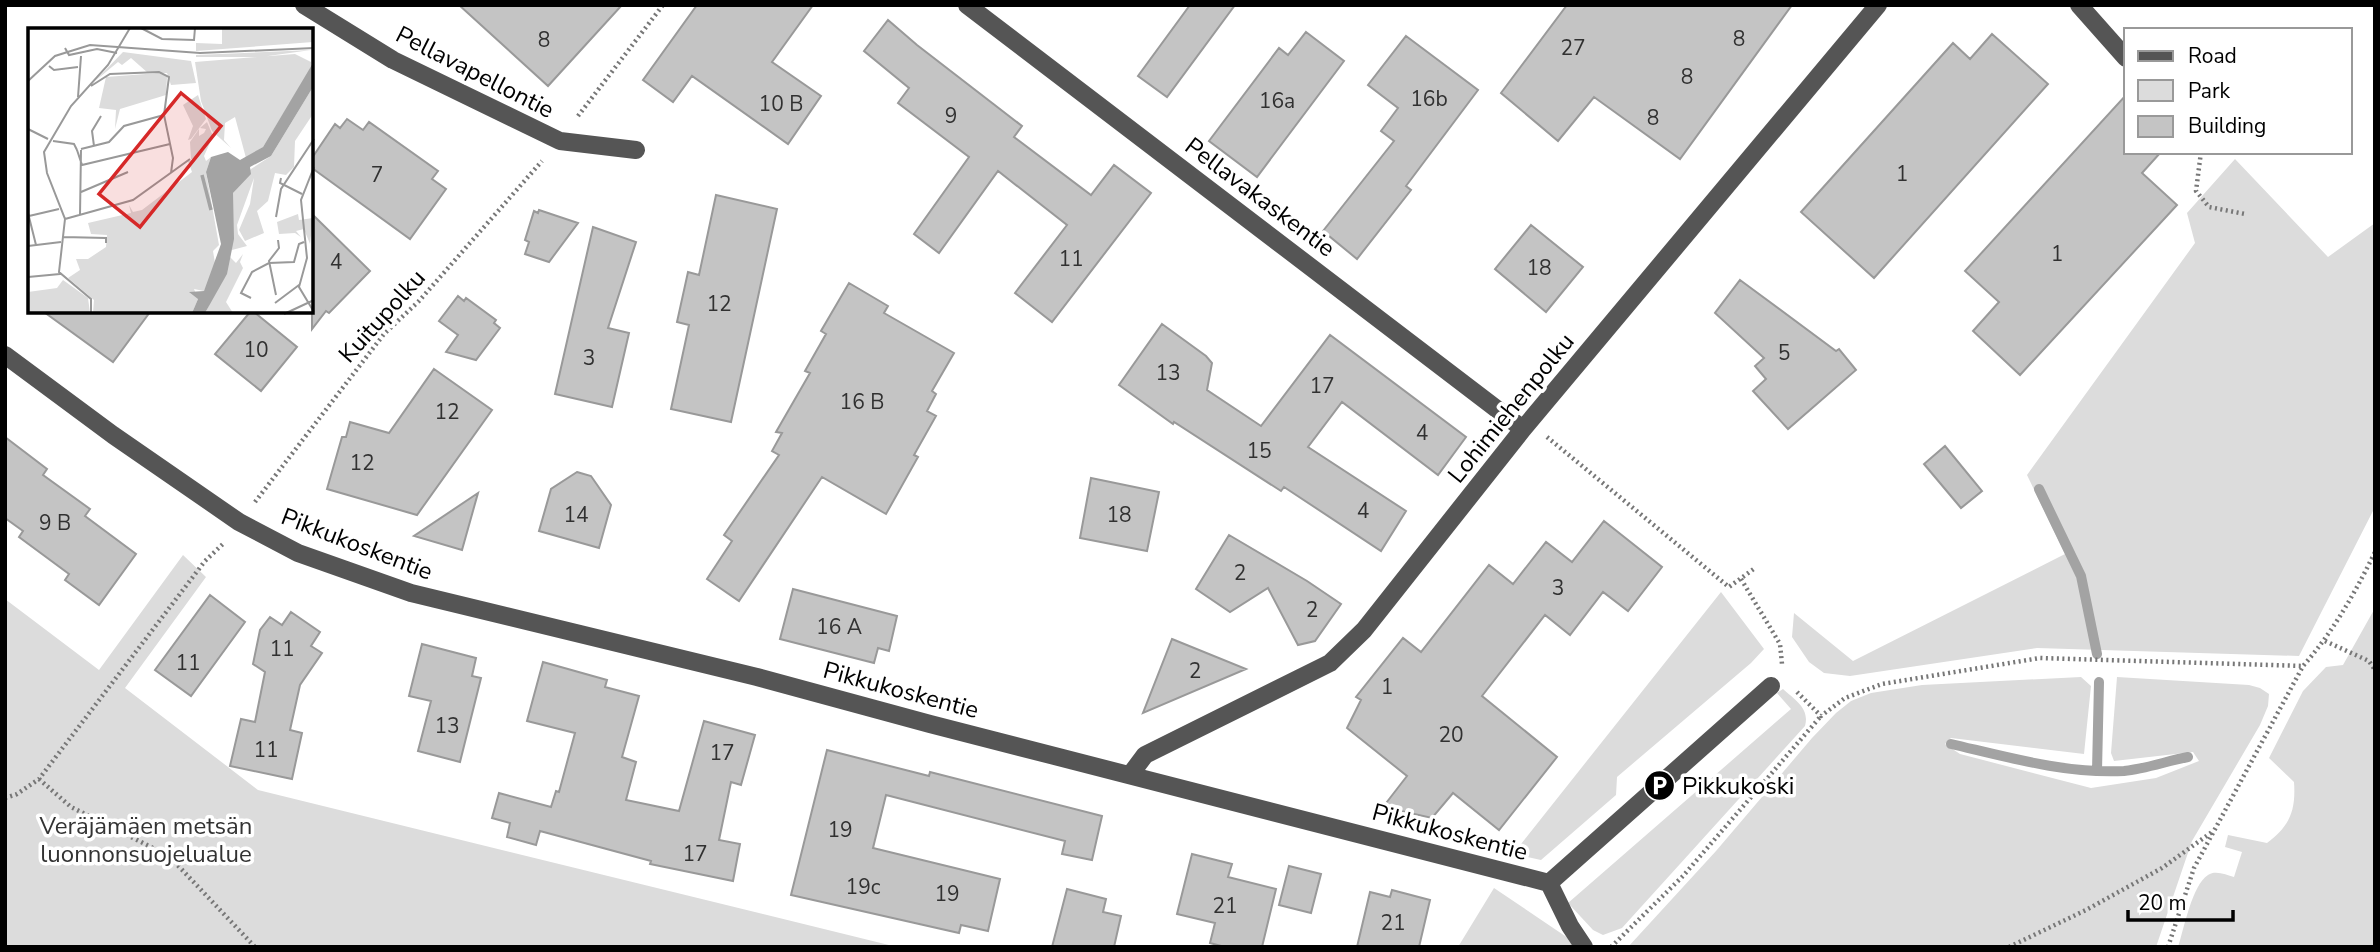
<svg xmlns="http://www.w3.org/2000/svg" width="2380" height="952" font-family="'Nunito Sans',sans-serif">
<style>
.green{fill:#dcdcdc}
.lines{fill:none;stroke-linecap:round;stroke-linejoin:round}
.stream{stroke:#a3a3a3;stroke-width:10}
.building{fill:#c4c4c4;stroke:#999;stroke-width:2}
.path{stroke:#777;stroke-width:4.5;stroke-dasharray:2 3.5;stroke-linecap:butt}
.minor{stroke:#555;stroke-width:18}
.labels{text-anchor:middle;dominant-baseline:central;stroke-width:7;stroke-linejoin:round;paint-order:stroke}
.number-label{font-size:21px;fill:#313131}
.street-label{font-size:24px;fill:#000;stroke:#fff}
.poi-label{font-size:24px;fill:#000;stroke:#fff;text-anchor:start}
.park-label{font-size:24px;fill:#333;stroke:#fff}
.inset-river{fill:none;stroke:#a3a3a3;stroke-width:3.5}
.inset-road{fill:none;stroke:#999;stroke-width:2}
.view{fill:#d62828;fill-opacity:0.15;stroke:#d62828;stroke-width:3.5}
.inset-edge{fill:none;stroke:#000;stroke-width:3.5}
</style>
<rect width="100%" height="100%" fill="#fff"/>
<!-- green -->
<path class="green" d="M2235,159L2328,257L2375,223V507L2299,656L2037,648L1850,676L1824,673L1809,662L1792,637L1794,613L1853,661L2065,554L2027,475L2195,243L2187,213Z
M183,555L206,577L125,688L258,790L897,947H5V599L99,670Z
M1721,592L1764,649L1751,663L1617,777L1616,795L1541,860L1513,854Z
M2375,608V947H2178C2184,929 2192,885 2208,875C2216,870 2226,875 2234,877L2242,852L2225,847L2228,835L2267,843C2290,826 2296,810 2294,782L2269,758L2303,691L2326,667L2343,665Z
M2081,677L2091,686L2084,754L1951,738L1945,744L1960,754L2091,788L2156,778L2199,761L2193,752L2114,761L2111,753L2117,677L2249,685L2260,688L2269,694L2268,706L2260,725L2192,841L2156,947H1628L1716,851L1812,738L1836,713L1851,701L1871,693L1922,685Z
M1783,689C1795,700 1810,708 1805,726L1622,928L1603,935L1593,930L1568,903L1791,709L1777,693Z
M1494,888L1568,938L1574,947H1458Z"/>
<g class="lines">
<!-- stream -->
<path class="stream" d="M2039,489L2081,576L2097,654
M1951,744C2007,757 2066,774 2124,771C2145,769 2167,761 2188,757
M2097,771L2099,682"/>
</g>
<!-- building -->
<path class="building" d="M459,5H622L548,86Z
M697,5H813L772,62L821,96L788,144L692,76L673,102L643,80Z
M1190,5H1235L1167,97L1138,76Z
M1567,5H1792L1680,159L1594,97L1558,141L1501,93Z
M888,20L917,45L1022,126L1014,137L1091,195L1114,165L1151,193L1052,322L1015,293L1067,225L998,171L939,253L914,234L969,157L898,103L909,88L864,51Z
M1306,32L1344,61L1257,177L1209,141L1279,48L1288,55Z
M1992,34L2048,84L1874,278L1801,212L1953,43L1970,59Z
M1406,36L1478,90L1406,186L1411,190L1357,259L1323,231L1394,141L1381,131L1398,108L1368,85Z
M2126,95V152H2161L2142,173L2177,205L2020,375L1973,331L1999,302L1965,271Z
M347,119L363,130L369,122L438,171L432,179L446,189L410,239L312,168V158L335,124L340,128Z
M716,195L777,209L731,422L671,409L689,325L677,322L688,272L699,275Z
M539,210L578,223L549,262L525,254L529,242L525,240L534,211L538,213Z
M312,214L370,271L329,313L326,311L312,329Z
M1531,225L1583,267L1546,312L1495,269Z
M593,227L636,242L608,328L629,333L612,407L555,394Z
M1740,280L1836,351L1839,349L1856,370L1788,429L1753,391L1766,379L1755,366L1764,358L1715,313Z
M849,283L888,306L884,313L954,353L932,391L936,394L927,411L936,416L914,455L918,457L886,514L822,477L739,601L707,579L732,541L724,535L779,455L772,451L782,433L776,432L810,373L805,371L826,334L821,331Z
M458,296L464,301L466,298L496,320L494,323L500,328L476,360L446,352L458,335L439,321Z
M44,312H150L113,362Z
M250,312H254L297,347L261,391L215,354Z
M1162,324L1206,356L1212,363L1207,390L1261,426L1330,335L1466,437L1438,475L1342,402L1308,447L1406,511L1381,551L1284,487L1281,491L1174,422L1173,424L1119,385Z
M434,369L492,410L417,515L327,489L342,437H346L350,422L389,433Z
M5,437L47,469L43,475L90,509L85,516L136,554L99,605L65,580L69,574L19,537L23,531L5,518Z
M1945,446L1982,491L1961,508L1924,464Z
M577,472L591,476L611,505L599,548L539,531L551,489Z
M1091,478L1159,492L1147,551L1080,538Z
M478,493L462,550L414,536Z
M1604,521L1662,567L1628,611L1603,592L1570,635L1545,615L1482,696L1557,757L1499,830L1453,793L1432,818L1383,807L1407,776L1347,728L1361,700L1356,697L1403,638L1421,652L1489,565L1513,584L1546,542L1572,562Z
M1229,535L1307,581L1341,604L1315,641L1298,645L1268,588L1230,612L1196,589Z
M793,589L897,616L889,651L878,648L874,663L780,639Z
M210,595L245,622L191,696L155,670Z
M291,612L320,632L311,646L322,653L300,685L290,730L302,733L292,779L230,766L241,719L255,722L265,672L253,664L260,630L270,617L282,625Z
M1172,639L1246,669L1143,713Z
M422,644L476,658L472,676L481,678L460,762L418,751L431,701L409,696Z
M543,662L607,680L605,687L639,696L622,757L636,762L626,800L679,811L704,721L755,735L741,785L731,782L719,840L740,844L733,881L650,864L651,861L540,831L536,845L507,837L510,823L492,818L499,793L551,807L556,791L559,792L575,733L527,721Z
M827,750L929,776L930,772L1102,816L1092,860L1062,854L1065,841L886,795L873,848L1000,879L988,931L961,925L959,933L791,895Z
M1192,854L1232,864L1228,877L1276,889L1262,947H1225L1210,943L1215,923L1177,914Z
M1289,866L1321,874L1311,913L1279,905Z
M1067,889L1106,899L1103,912L1121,916L1114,947H1052Z
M1392,890L1430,900L1419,947H1357L1370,892L1390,897Z"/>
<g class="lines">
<!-- path -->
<path class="path" d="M578,116L663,5
M2201,152L2196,191L2209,207L2245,214
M1547,437L1729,587L1755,568
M255,502L384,334L419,301L542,161
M1741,579L1780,644L1782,664
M2325,641L2369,661L2375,670
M1797,692L1821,716L1845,698L1882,684L2040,658L2303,666
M39,779L71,807L169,856L255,947
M5,798L17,794L39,779L205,561L225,542
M1611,947L1683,876L1821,716
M2009,947L2086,910L2162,868L2212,832
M2168,947L2194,868L2303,666C2333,632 2355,593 2375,552"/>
<!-- minor -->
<path class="minor" d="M304,5L393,60L560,141L636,150
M967,5L1523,429
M2079,5L2126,58
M5,355L113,435L239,522L298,553L411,593L757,677L930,724L1549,883
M1130,775L1145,755L1330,663L1364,630L1523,429L1878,5
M1549,883L1771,686
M1549,883L1570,926L1584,947"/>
</g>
<!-- icons -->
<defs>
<symbol id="parking-disc" viewBox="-11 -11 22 22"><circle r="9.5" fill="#000" stroke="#fff"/><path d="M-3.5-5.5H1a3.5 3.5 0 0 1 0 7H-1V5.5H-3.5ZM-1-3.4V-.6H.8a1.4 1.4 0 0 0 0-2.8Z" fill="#fff"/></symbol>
</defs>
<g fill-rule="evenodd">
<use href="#parking-disc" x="1642" y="768" width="35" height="35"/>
</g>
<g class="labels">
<!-- number labels -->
<g class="number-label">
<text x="1739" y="39">8</text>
<text x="544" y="40">8</text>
<text x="1573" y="48">27</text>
<text x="1687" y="77">8</text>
<text x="1429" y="99">16b</text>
<text x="1277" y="101">16a</text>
<text x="781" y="104">10 B</text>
<text x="951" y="116">9</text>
<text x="1653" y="118">8</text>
<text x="1902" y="174">1</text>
<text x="377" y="175">7</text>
<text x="2057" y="254">1</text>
<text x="1071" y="259">11</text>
<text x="336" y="262">4</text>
<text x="1539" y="268">18</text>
<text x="719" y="304">12</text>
<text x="256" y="350">10</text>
<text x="1784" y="353">5</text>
<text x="589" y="358">3</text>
<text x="1168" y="373">13</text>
<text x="1322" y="386">17</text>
<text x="862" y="402">16 B</text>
<text x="447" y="412">12</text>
<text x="1422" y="433">4</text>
<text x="1259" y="451">15</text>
<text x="362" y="463">12</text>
<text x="1363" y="511">4</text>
<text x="576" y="515">14</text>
<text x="1119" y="515">18</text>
<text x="55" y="523">9 B</text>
<text x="1240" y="573">2</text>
<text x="1558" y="588">3</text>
<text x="1312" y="610">2</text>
<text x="839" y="627">16 A</text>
<text x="282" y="649">11</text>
<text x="188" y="663">11</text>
<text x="1195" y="671">2</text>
<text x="1387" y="687">1</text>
<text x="447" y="726">13</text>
<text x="1451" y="735">20</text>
<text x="266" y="750">11</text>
<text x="722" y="753">17</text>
<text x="840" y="830">19</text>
<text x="695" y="854">17</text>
<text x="863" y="887">19c</text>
<text x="947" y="894">19</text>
<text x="1225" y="906">21</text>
<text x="1393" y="923">21</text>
</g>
<!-- street labels -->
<g class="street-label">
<text transform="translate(475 72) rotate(27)">Pellavapellontie</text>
<text transform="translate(1260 197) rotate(37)">Pellavakaskentie</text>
<text transform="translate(382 316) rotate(-48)">Kuitupolku</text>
<text transform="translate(1511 408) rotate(-51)">Lohimiehenpolku</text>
<text transform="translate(357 544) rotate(21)">Pikkukoskentie</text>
<text transform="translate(901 690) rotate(15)">Pikkukoskentie</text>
<text transform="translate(1450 832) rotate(15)">Pikkukoskentie</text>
</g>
<!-- poi labels -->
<g class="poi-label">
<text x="1682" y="786">Pikkukoski</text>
</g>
<!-- park labels -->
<g class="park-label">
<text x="146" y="826">Veräjämäen metsän<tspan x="146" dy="28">luonnonsuojelualue</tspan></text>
</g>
</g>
<!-- overview -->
<g transform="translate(28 28)">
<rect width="285" height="285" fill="#fff"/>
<path d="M194,0H285V14L168,23V15L194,16ZM283,22L233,29H168V27ZM95,24L163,33L168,55L143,57L139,45H120L103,30L94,37L90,34L67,53ZM267,26L283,34V40L235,119L218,130L207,89L197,95L196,112L203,120L184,103L173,73L167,34ZM131,45L139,49L138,67L92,81L87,101L88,82L71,80L78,49ZM285,59V86L267,113L266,139L258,147L247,145L240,173L229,183L236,205L217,213L211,202L222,176L226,150L209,197L210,206L219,218L204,222L205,165L223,141L243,128ZM170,67L178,91L163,111L160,112L165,98L155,77ZM179,94L185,108L176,128L178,133L183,129L178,144L191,217L185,223L188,241L176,263L166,261L170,271L164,285H65L66,272L40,250L52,242L48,231H60L78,219L79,207L63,206L60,195L103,185L101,177L105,184L114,182L164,144L160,133L168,131H163L162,114L171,101V108L176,105L178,101L172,100ZM270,186L271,192L285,190L282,216L276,201L268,203L273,209L267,205L251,206L249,194ZM215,226L212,234L215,240L198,274L205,285L177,286L202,229L208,235ZM35,252L60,270L62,285H0V264L29,260Z" fill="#dcdcdc"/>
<path d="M285,35V59L243,128L222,139L223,146L205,165L206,211L199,246L177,285H164L170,271L161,264L176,263L193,216L178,144L183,129L200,124L212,132L235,119Z" fill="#a3a3a3"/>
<path class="inset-river" d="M174,147L183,182"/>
<path class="inset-road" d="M113,0L134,11L166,12L167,0M37,20L41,27L69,21L89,25M21,38L26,42L50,39M0,53L27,28L62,17L172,25L286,20M63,58L82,46L131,44L141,49L136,87L145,130L143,145M50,69L53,28M0,101L20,111M25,113L46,116L49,122M66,118L64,103L73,88M53,121L81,114L96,98L136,87M49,122L54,137L142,116M286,139L273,172L279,230L271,259L286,284M253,150L252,155L274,166M53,164L100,144M0,185L8,217M52,187L53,122M1,188L31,181M248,189L253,161L286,111M37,191L105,172L162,131M35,209L78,210V215M0,218L33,214M0,249L32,246M248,267L241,233L251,220L250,212M223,270L213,265L224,244L241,235L266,234L271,216L276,214M247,275L271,257M63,286V271L31,244L37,191L19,145L16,124L43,78L80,37L102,0M256,286L286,272"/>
<path class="view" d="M153,65L193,98L112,199L71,166Z"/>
<rect width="285" height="285" class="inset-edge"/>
</g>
<!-- border -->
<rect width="2380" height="952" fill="none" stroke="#000000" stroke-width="14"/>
<!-- legend -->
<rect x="2124" y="28" width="228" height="126" fill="#ffffff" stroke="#999999" stroke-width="2"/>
<rect x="2138" y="51" width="35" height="10" fill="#555555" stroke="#999999" stroke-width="2"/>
<text x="2188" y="63" font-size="21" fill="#000000">Road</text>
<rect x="2138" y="80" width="35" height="21" fill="#dcdcdc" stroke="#999999" stroke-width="2"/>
<text x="2188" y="98" font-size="21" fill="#000000">Park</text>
<rect x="2138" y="116" width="35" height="21" fill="#c4c4c4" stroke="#999999" stroke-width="2"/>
<text x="2188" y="133" font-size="21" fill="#000000">Building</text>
<!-- scale -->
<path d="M2128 910v10h105v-10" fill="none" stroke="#000000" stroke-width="3.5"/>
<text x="2138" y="910" font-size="21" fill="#000000" stroke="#ffffff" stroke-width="5" paint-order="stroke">20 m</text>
</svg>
